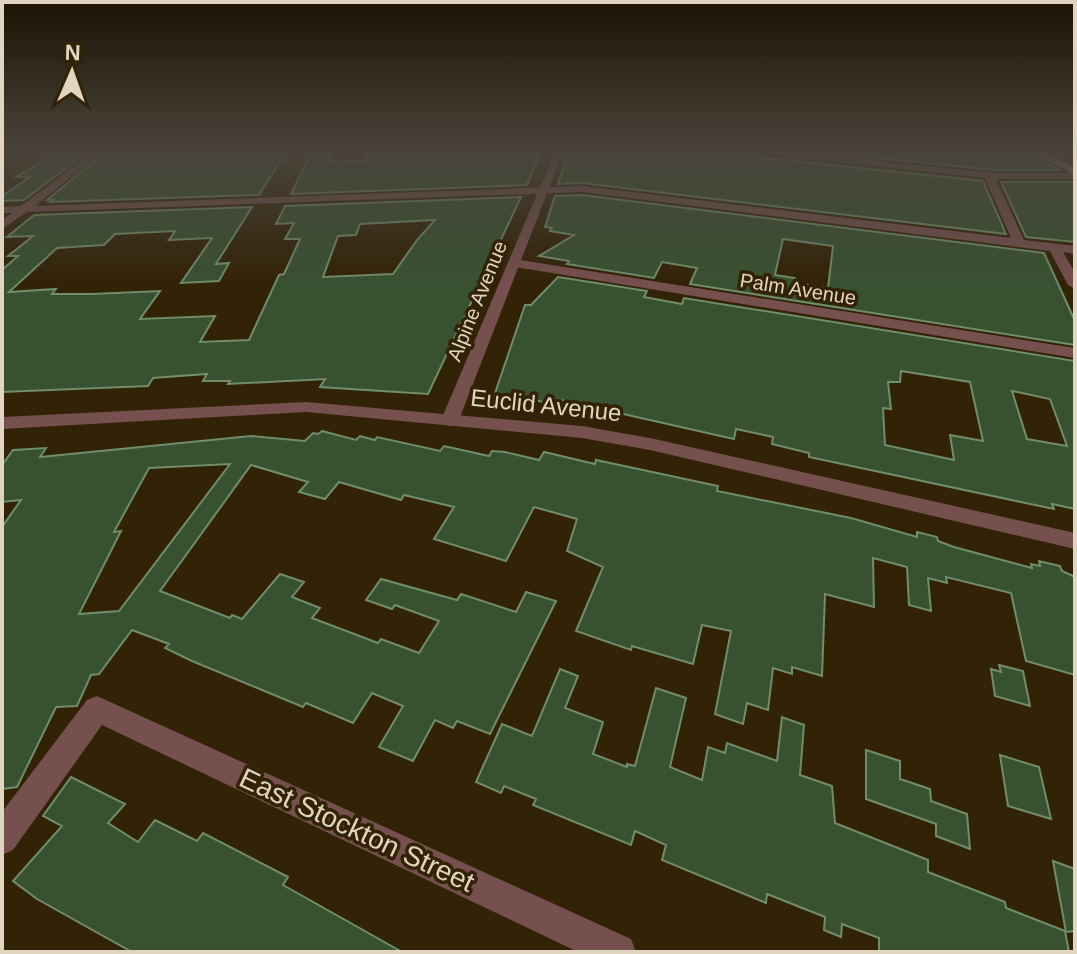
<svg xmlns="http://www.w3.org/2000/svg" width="1077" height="954" font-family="Helvetica,sans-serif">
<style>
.building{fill:#385131;stroke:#718d6a;stroke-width:2;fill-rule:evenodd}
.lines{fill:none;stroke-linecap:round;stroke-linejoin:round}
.minor{fill:#764f4f;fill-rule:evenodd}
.tertiary{fill:#764f4f;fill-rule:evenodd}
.primary{fill:#c47678;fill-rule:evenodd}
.labels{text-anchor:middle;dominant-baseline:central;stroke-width:7;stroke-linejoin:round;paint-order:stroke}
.far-street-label{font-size:20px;fill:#e1d4c0;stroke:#322206}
.street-label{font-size:24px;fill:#e1d4c0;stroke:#322206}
.near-street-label{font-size:28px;fill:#e1d4c0;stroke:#322206}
</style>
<rect width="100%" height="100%" fill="#322206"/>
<!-- building -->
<path class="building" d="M58,152H88L24,200L2,201V196L30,177H16Z
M105,152H286L259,195L50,202L53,200H47Z
M369,152H535L534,154L540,155L527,185L291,194L310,155L331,154L328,162L365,161Z
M573,152H709L983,181L1006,234L582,183L558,184L567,156H573Z
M818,152H1029L1059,170H995Z
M1001,182H1075V242L1026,237Z
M582,195L1044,253L1075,321V345L690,284L697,268L662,262L654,278L567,264L569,261L539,256L574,235L550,231L552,228L545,227L555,196ZM783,239L833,246L828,288L795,283V278L775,275Z
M521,197L428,394L320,387L325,379L228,384L230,381H203L207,374L153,378L148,386L2,392V270L18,256H8L33,236L7,237L34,215L252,207L216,264L229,263L219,281L181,283L212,238L169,240L175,231L115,234L104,245L57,248L9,292L56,289L52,294H92L160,291L140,319L215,316L200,342L249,340L279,275L284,274L300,239H285L294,223L276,224L285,206ZM435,220L417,240L393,274L323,277L338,236L356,235L360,224Z
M558,277L647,291L644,297L682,304L684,298L1075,361V509L1052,504L1054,509L809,457V453L772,444L773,437L736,429L734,439L557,399L548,403L516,396L513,404L492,402L525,305H531ZM901,371L970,382L983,441L950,435L954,460L885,445L883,408L891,409L888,382H900ZM1012,391L1050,399L1067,446L1027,439Z
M322,431L356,440L360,436L375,440L377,437L440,451L444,446L489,456L492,451L505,452L539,460L544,452L595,464L596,460L718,486L717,491L851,518L917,537V532L937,537L938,541L954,547L1032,568L1031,564L1040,566L1039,561L1060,566L1062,571L1075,577V675L1026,661L1011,593L946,577L947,583L928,578L931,611L909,605L907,567L873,558L874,607L825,594L822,676L792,667V674L773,668L768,710L747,703L743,724L715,714L731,631L702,625L693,664L632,646L631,650L576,631L603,567L567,551L577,519L534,507L506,561L434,539L454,507L404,495L401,500L339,482L325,499L299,492L308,482L251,465L160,591L230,618L232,615L242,619L280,574L304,582L292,597L320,608L312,618L378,643L381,639L419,653L439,621L395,605L392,609L366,600L381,579L457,600L461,594L516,612L526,592L556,601L490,734L457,721L453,728L435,720L413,761L379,747L403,706L372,693L353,723L306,703L303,707L192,661L165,648L169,644L132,630L99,674L91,675L77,706L56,707L17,787L2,789V527L21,500L2,502V465L13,450L46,448L40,457L251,436L305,441L313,433L318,434ZM230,464L119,611L79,614L121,531L114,532L149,468Z
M999,665L1023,671L1030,706L995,696L991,669L1001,672Z
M560,669L578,676L565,708L603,722L593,754L627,767V764L635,766L656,688L686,698L670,767L702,780L708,747L725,753L727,743L777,761L782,717L804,725L800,775L832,786L835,823L928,860V872L1005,902L1006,908L1065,931L1069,952H879V938L842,924L841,937L824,930L825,917L767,894L766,903L662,860L666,845L635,831L631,845L533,805L536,799L504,786L501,793L476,782L502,724L532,736Z
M866,750L900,761V779L930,789L931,801L967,814L970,849L936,836V824L866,799Z
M1000,755L1039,767L1051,819L1008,806Z
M71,777L125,804L108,823L138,842L155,820L197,841L203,833L288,877L283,885L402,952H132L37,899L13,881L62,826L43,816Z
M1053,861L1075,869V931L1066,932Z"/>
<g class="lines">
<!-- minor -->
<path class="minor" d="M93,152H102L35,206L582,186L1011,238L985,178L754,152H782L995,173H1075V179H996L1024,240L1075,246V254L1063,252L1075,273V289L1068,285L1050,251L582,192L27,212L2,229V220L12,213H2V207L21,206Z
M514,259L1075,348V358L509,266V260Z
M306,402L582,426L650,438L1075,533V549L650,450L582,438L306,412L2,429V417Z
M97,696L631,939L636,952H578L102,725L13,850L2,855V812L87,700Z"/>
<!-- tertiary -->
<path class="tertiary" d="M555,152H563L459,420L450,426L444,424L441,420Z"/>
<!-- primary -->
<path class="primary" d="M1032,152H1042L1075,168V175Z"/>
</g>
<!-- sky -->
<linearGradient id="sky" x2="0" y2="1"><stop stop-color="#1c1303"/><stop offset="0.53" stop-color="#49443b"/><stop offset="1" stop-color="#49443b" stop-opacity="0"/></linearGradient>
<rect width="1077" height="285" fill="url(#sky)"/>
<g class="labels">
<!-- far-street labels -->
<g class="far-street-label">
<text transform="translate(798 289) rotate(9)">Palm Avenue</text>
<text transform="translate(477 301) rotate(-68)">Alpine Avenue</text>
</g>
<!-- street labels -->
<g class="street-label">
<text transform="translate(546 405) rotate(6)">Euclid Avenue</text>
</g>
<!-- near-street labels -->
<g class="near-street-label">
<text transform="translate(357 830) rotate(25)">East Stockton Street</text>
</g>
</g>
<!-- border -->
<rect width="1077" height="954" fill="none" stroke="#e1d4c0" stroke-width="8"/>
<!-- north arrow -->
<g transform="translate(72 72) rotate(2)" stroke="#322206" stroke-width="6" paint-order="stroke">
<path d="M0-6L14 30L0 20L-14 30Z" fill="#e1d4c0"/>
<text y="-12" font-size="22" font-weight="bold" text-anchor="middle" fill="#e1d4c0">N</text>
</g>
</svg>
